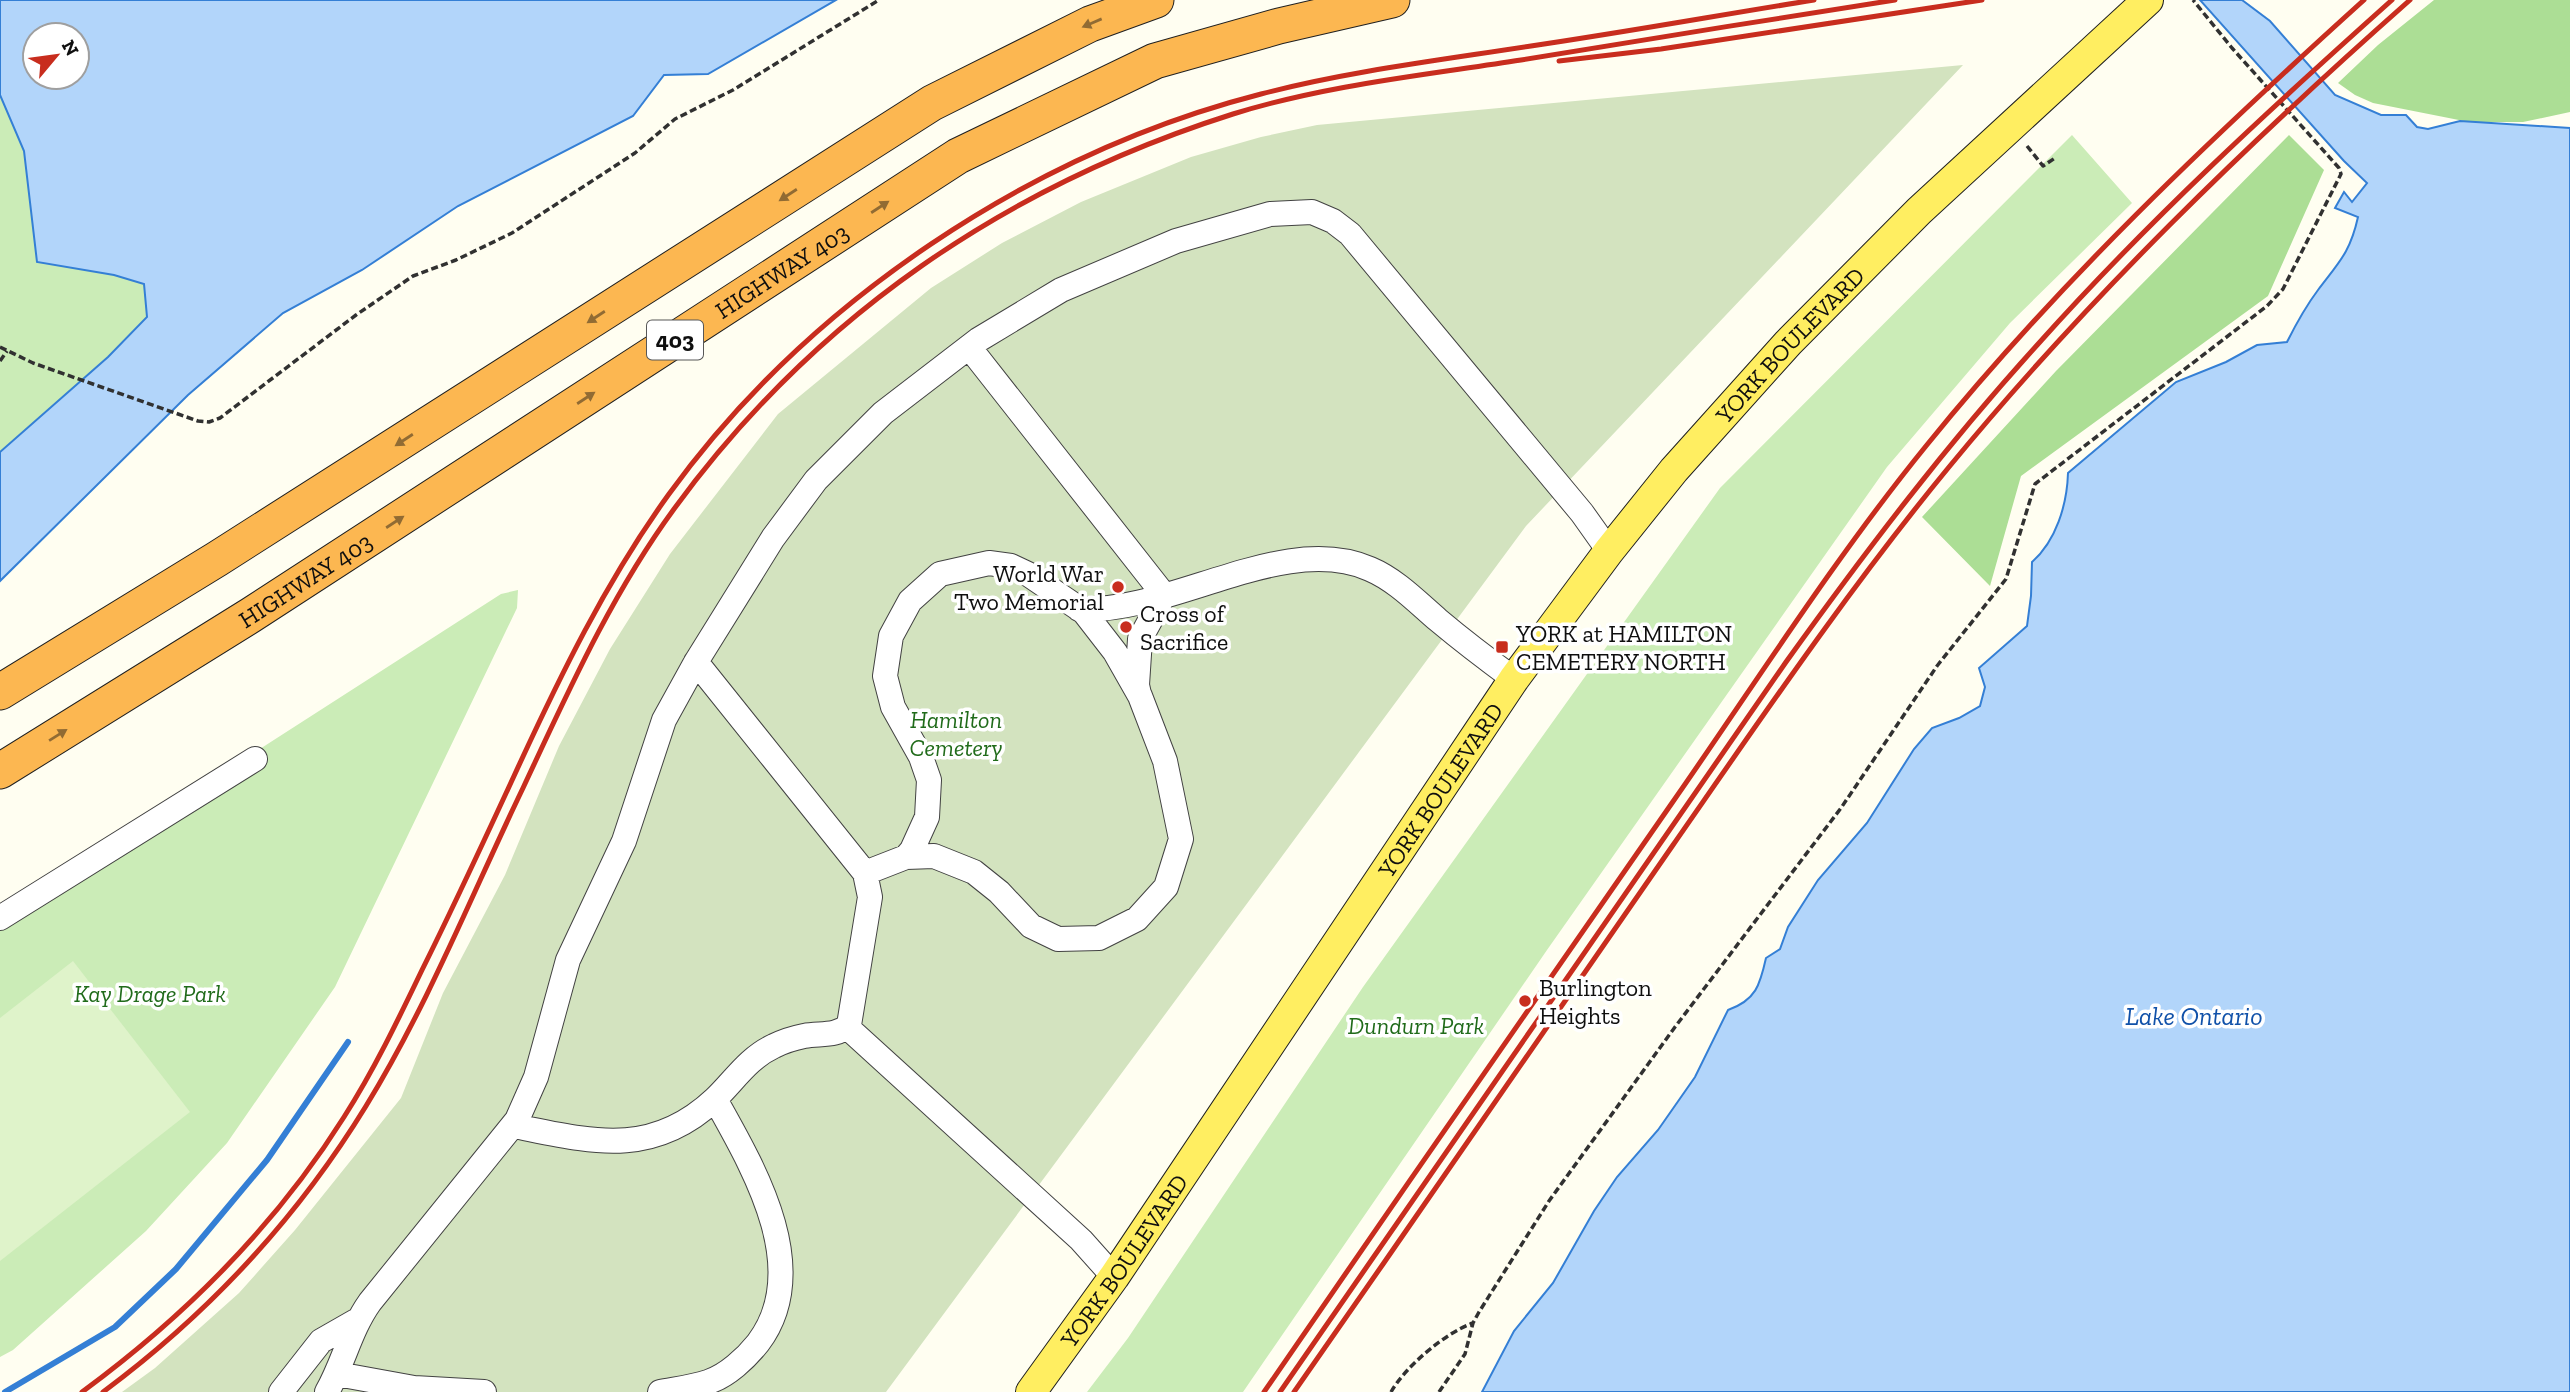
<svg xmlns="http://www.w3.org/2000/svg" width="2570" height="1392" font-family="'Zilla Slab',serif">
<style>
.green{fill:#cbecb7}
.forest{fill:#acde95}
.cemetery{fill:#d3e3bf}
.pitch{fill:#dff3ca}
.water{fill:#b2d5fa;stroke:#347fd5;stroke-width:2;fill-rule:evenodd}
.lines{fill:none;stroke-linecap:round;stroke-linejoin:round}
.stream{stroke:#347fd5;stroke-width:6}
.minor-casing{stroke:#424242;stroke-width:26}
.major-casing{stroke:#202020;stroke-width:32}
.highway-casing{stroke:#202020;stroke-width:37}
.path{stroke:#313131;stroke-width:3.5;stroke-dasharray:7 3.5;stroke-linecap:butt}
.minor{stroke:#fff;stroke-width:24}
.major{stroke:#ffee61;stroke-width:30}
.highway{stroke:#fcb751;stroke-width:35}
.rail{stroke:#c82d1e;stroke-width:5}
.oneway{fill:#916b33}
.poi-dot{fill:#c82d1e;stroke:#fff;stroke-width:2.5}
.labels{text-anchor:middle;dominant-baseline:central;stroke-width:7;stroke-linejoin:round;paint-order:stroke}
.shield{fill:#fff;stroke:#575757;stroke-width:2}
.shield-label{font-size:23px;font-weight:bold;fill:#0f0f0f}
.street-label{font-size:24px;fill:#0f0f0f;stroke:#fff}
.poi-label{font-size:24px;fill:#0f0f0f;stroke:#fff;text-anchor:start}
.park-label{font-size:24px;font-style:italic;fill:#206b1a;stroke:#fff}
.water-label{font-size:26px;font-style:italic;fill:#1051a9;stroke:#fff}
</style>
<rect width="100%" height="100%" fill="#fffef1"/>
<!-- green -->
<path class="green" d="M0,95L24,151L37,262L114,275L144,284L147,318L108,357L0,452Z
M2072,135L2132,203L2010,323L1887,467L1547,950L1243,1392H1087L1128,1338L1363,987L1720,488Z
M518,590L517,608L335,987L227,1143L146,1231L13,1350L0,1357V912L196,790L501,594Z"/>
<!-- forest -->
<path class="forest" d="M2434,0H2570V112L2523,122H2469L2373,103L2355,95L2338,83L2378,45Z
M2289,135L2324,170L2268,296L2021,476L1990,586L1922,517L2056,371Z"/>
<!-- cemetery -->
<path class="cemetery" d="M1963,65L1526,526L886,1392H122L155,1368L239,1293L295,1230L401,1098L443,993L505,875L559,746L610,649L670,554L778,414L931,288L1002,243L1081,202L1191,157L1261,137L1317,125Z"/>
<!-- pitch -->
<path class="pitch" d="M73,961L190,1112L0,1261V1018Z"/>
<!-- water -->
<path class="water" d="M0,0H836L708,74L664,75L633,116L458,206L362,270L283,313L188,395L0,581V452L108,357L147,317L144,284L114,275L37,262L24,151L0,95ZM77,35V77H35V35Z
M2200,0H2242L2270,21L2335,95L2381,115H2406L2417,127L2428,129L2460,121L2570,128V1392H1482L1514,1331L1553,1283L1594,1211L1617,1177L1658,1130L1695,1077L1728,1010C1756,1000 1760,985 1766,958L1780,949L1788,927L1818,880L1867,823L1914,749L1932,728L1959,718L1980,706L1985,687L1979,668L2027,626L2031,596L2032,562C2056,541 2067,505 2068,473L2176,382L2226,362L2257,345L2287,342C2296,324 2306,306 2318,290C2339,262 2350,253 2358,217L2335,208L2344,192L2352,202L2367,183L2344,161Z"/>
<g class="lines">
<!-- stream -->
<path class="stream" d="M5,1392L115,1327L176,1269L267,1160L348,1042"/>
<defs>
<path id="minor" d="M969,347L1164,595
M1079,609C1171,614 1284,531 1370,569C1396,580 1417,602 1438,620C1463,641 1488,660 1514,679
M1139,694L1137,685L1140,639L1164,595
M865,873L906,857L934,856L974,872L999,892L1031,926L1058,939L1099,938L1137,919L1166,887L1181,839L1165,761L1140,696L1115,652L1084,612L1028,574L1011,566L989,563L940,574L910,601L891,636L885,676L893,707L921,757L929,780L927,817L912,850L906,857
M0,918L255,759
M847,1027L1081,1240L1114,1277
M514,1126C590,1141 651,1159 715,1099C734,1081 748,1058 774,1046C782,1042 794,1038 804,1036C821,1033 836,1037 849,1025L870,897L865,873L696,662
M337,1374L414,1388L484,1392
M281,1392L321,1341L356,1321
M327,1392C344,1362 350,1330 370,1302L517,1120L536,1077L568,960L624,841L664,720L696,662L773,538L816,480L883,413L978,340L1061,290L1176,241L1270,214L1312,212L1333,221L1350,234L1582,513L1609,551
M660,1392C676,1389 693,1387 708,1382C727,1376 746,1358 758,1343C814,1269 753,1167 715,1099"/>
<g id="major">
<path id="s1" d="M1031,1392L1114,1277L1514,679L1609,551L1674,470L1788,343L1919,211L2148,0"/>
</g>
<g id="highway">
<path d="M0,692L217,559L932,103L1090,24L1156,0"/>
<path id="s2" d="M0,771L251,615L958,156L1155,61L1279,26L1392,0"/>
</g>
</defs>
<!-- minor casing -->
<use href="#minor" class="minor-casing"/>
<!-- major casing -->
<use href="#major" class="major-casing"/>
<!-- highway casing -->
<use href="#highway" class="highway-casing"/>
<!-- path -->
<path class="path" d="M2027,146L2043,166L2055,158
M0,347L33,363L198,421L209,422L220,418L356,315L413,276L456,260L512,233L635,153L675,119L733,90L879,0
M0,361L7,351
M1391,1392C1405,1367 1445,1333 1473,1323
M1439,1392L1465,1354L1473,1323L1479,1312L1549,1201L1675,1027L1841,808L1937,666L2006,579L2035,484L2267,306L2283,289L2341,174L2339,168L2232,48L2193,0"/>
<!-- minor -->
<use href="#minor" class="minor"/>
<!-- major -->
<use href="#major" class="major"/>
<!-- highway -->
<use href="#highway" class="highway"/>
<!-- rail -->
<path class="rail" d="M1559,61L1661,49L1982,0
M82,1392C184,1317 276,1225 344,1117C374,1070 398,1020 422,970C454,906 484,841 514,776C559,678 606,581 669,494C808,302 1031,153 1261,94C1350,71 1441,60 1531,46C1626,32 1720,15 1814,0
M103,1392C208,1314 298,1217 366,1106C428,1005 472,894 523,788C568,692 611,595 674,509C815,316 1006,186 1233,114C1326,85 1425,75 1521,60C1646,40 1770,19 1895,0
M1264,1392C1399,1195 1536,999 1672,803C1755,684 1834,559 1926,446C2057,284 2209,140 2364,0
M1280,1392L1786,662C1865,552 1947,444 2039,343C2148,221 2270,109 2392,0
M1294,1392C1421,1210 1547,1027 1673,845C1762,717 1850,587 1949,467C2088,298 2246,145 2410,0"/>
</g>
<!-- one-way arrows -->
<defs><path id="oneway-solid" d="M-6-.8H1V-3.2L6.5 0L1 3.2V.8H-6Z" transform="scale(1.75)"/></defs>
<g class="oneway">
<use href="#oneway-solid" transform="translate(1092 23) rotate(157)"/>
<use href="#oneway-solid" transform="translate(788 195) rotate(147)"/>
<use href="#oneway-solid" transform="translate(880 207) rotate(-33)"/>
<use href="#oneway-solid" transform="translate(596 317) rotate(147)"/>
<use href="#oneway-solid" transform="translate(586 398) rotate(-33)"/>
<use href="#oneway-solid" transform="translate(404 440) rotate(147)"/>
<use href="#oneway-solid" transform="translate(395 522) rotate(-33)"/>
<use href="#oneway-solid" transform="translate(58 735) rotate(-32)"/>
</g>
<!-- markers -->
<g class="poi-dot">
<circle cx="1118" cy="587" r="7"/>
<circle cx="1126" cy="627" r="7"/>
<rect x="1495" y="640" width="14" height="14" rx="3.5"/>
<circle cx="1525" cy="1001" r="7"/>
</g>
<g class="labels">
<!-- shield labels -->
<rect class="shield" x="647" y="320.5" width="56" height="39" rx="5"/>
<g class="shield-label">
<text x="675" y="340">403</text>
</g>
<!-- street labels -->
<g class="street-label">
<text stroke="none"><textPath href="#s2" startOffset="928">HIGHWAY 403</textPath></text>
<text stroke="none"><textPath href="#s1" startOffset="1295">YORK BOULEVARD</textPath></text>
<text stroke="none"><textPath href="#s2" startOffset="360">HIGHWAY 403</textPath></text>
<text stroke="none"><textPath href="#s1" startOffset="728">YORK BOULEVARD</textPath></text>
<text stroke="none"><textPath href="#s1" startOffset="161">YORK BOULEVARD</textPath></text>
</g>
<!-- poi labels -->
<g class="poi-label">
<text x="1104" y="573" text-anchor="end">World War<tspan x="1104" dy="28">Two Memorial</tspan></text>
<text x="1140" y="613">Cross of<tspan x="1140" dy="28">Sacrifice</tspan></text>
<text x="1516" y="633">YORK at HAMILTON<tspan x="1516" dy="28">CEMETERY NORTH</tspan></text>
<text x="1539" y="987">Burlington<tspan x="1539" dy="28">Heights</tspan></text>
</g>
<!-- park labels -->
<g class="park-label">
<text x="956" y="719">Hamilton<tspan x="956" dy="28">Cemetery</tspan></text>
<text x="150" y="993">Kay Drage Park</text>
<text x="1416" y="1025">Dundurn Park</text>
</g>
<!-- water labels -->
<g class="water-label">
<text x="2194" y="1016">Lake Ontario</text>
</g>
</g>
<!-- north arrow -->
<g transform="translate(56 56) rotate(61)"><circle r="33" fill="#ffffff" stroke="#9f9f9f" stroke-width="2"/>
<path d="M0-5L12 26L0 18L-12 26Z" fill="#c82d1e"/>
<text y="-10" font-size="19" font-weight="bold" text-anchor="middle" fill="#0f0f0f">N</text>
</g>
</svg>
